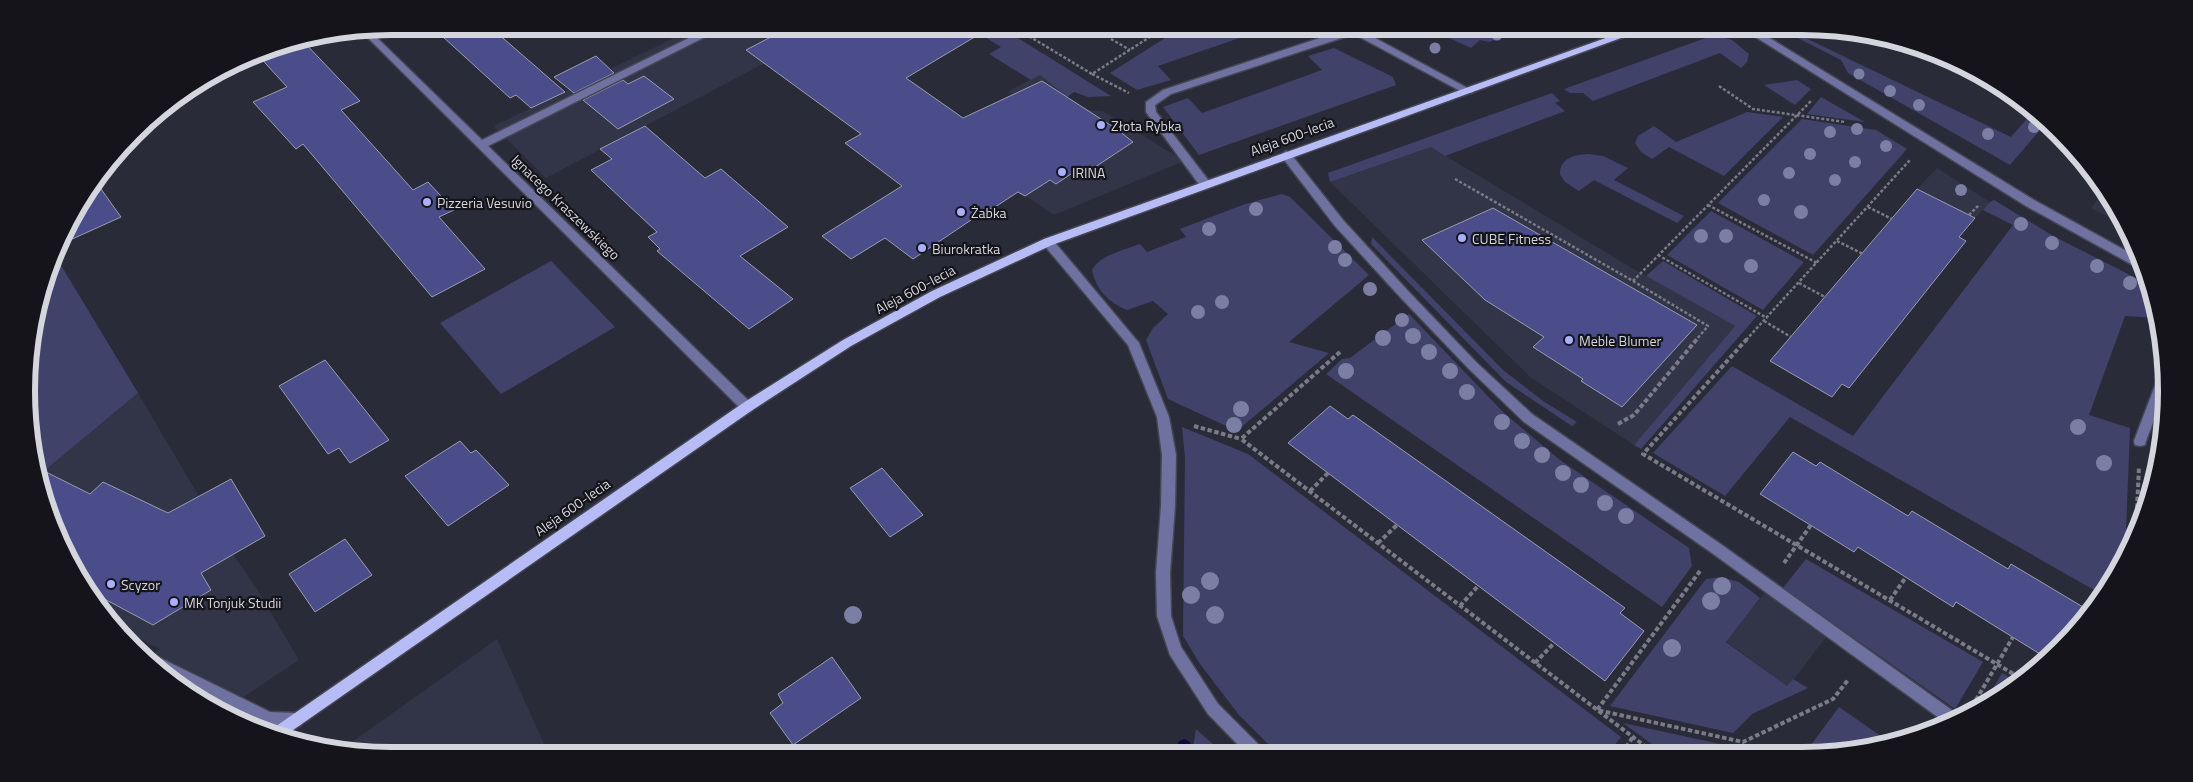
<svg xmlns="http://www.w3.org/2000/svg" width="2193" height="782" font-family="'Titillium Web',sans-serif">
<style>
.built{fill:#323447}
.green{fill:#40426a}
.lines{fill:none;stroke-linecap:round;stroke-linejoin:round}
.stream{fill:#110740;fill-rule:evenodd}
.building{fill:#4b4d8b;stroke:#9b9dad}
.minor-casing{stroke:#454653;stroke-width:3}
.major-casing{stroke:#454653;stroke-width:3}
.path-far1{stroke:#7a7b87;stroke-width:2.5;stroke-dasharray:3 2;stroke-linecap:butt}
.path{stroke:#7a7b87;stroke-width:4;stroke-dasharray:4.5 2.5;stroke-linecap:butt}
.minor{fill:#6f72a1;fill-rule:evenodd}
.major{fill:#b7bcf6;fill-rule:evenodd}
.tree{fill:#7c7fa4}
.poi-dot{fill:#aab0fb;stroke:#14141a;stroke-width:2}
.labels{text-anchor:middle;dominant-baseline:central;stroke-width:4.5;stroke-linejoin:round;paint-order:stroke}
.poi-label{font-size:14px;fill:#d4d5dd;stroke:#14141a;text-anchor:start}
.street-label{font-size:14px;fill:#d4d5dd;stroke:#14141a}
.rim{fill:none;stroke:#d4d5dd;stroke-width:6}
</style>
<rect width="100%" height="100%" fill="#2a2b39"/>
<!-- built -->
<path class="built" d="M698,26H783L805,42L546,178L494,126Z
M1040,75L1067,97L1034,113L1008,91Z
M1087,110L1103,111L1184,161L1054,215L990,172Z
M1431,147L1632,268L1735,326L1634,445L1530,377L1330,182Z
M1937,168L1990,202L1967,227L1917,189Z
M2104,190L2118,208L2125,225L2091,208Z
M138,393L233,554L257,589L299,660L224,710L188,694L145,659L160,649L114,626L88,594L39,485L37,477Z
M1767,590L1826,637L1788,687L1726,641Z
M497,639L549,755L391,756L342,749Z"/>
<!-- green -->
<path class="green" d="M993,26H999L1111,96L1088,97L1074,92L1067,97L1040,75L1031,80L989,54L1001,47L980,34Z
M1184,26H1274L1158,66L1171,80L1137,90L1110,73Z
M1439,26H1534L1489,42L1480,40L1471,48L1434,31Z
M1787,26H1804L1791,31L2011,137L2034,111L2046,123L2010,165L1848,73L1841,60L1788,33L1790,31L1787,28Z
M1714,35L1732,40L1749,54L1747,62L1741,68L1720,53L1593,101L1583,93H1570L1564,89Z
M1334,48L1393,77L1396,85L1199,155L1163,107L1188,98L1202,113L1322,70L1308,56Z
M1797,80L1811,89L1795,105L1764,85Z
M1552,93L1560,101L1555,103L1565,111L1445,156L1431,147L1330,182L1328,173Z
M1821,97L1865,122L1807,114Z
M1747,112L1783,117L1724,176L1669,147L1652,159L1641,152L1635,143L1638,136L1654,126L1676,142Z
M1802,119L1876,130L1907,149L1813,255L1718,203Z
M1588,154L1603,156L1628,168L1614,180L1684,216L1677,223L1594,180L1579,191L1565,182L1560,174C1560,158 1574,155 1588,154Z
M1282,194L1290,197L1369,275L1289,342L1329,353L1237,431L1168,399L1146,340L1153,328L1168,314L1153,301L1127,310C1108,302 1096,290 1092,270C1100,255 1124,250 1140,244L1147,252L1186,237L1180,229L1245,204Z
M1994,200L2055,237L2150,285L2158,318L2125,316L2089,415L2130,428L2125,557L2118,574L2101,594L1790,417L1725,496L1653,453L1732,366L1853,436L2013,225L1983,210L1990,202Z
M1711,211L1804,262L1763,310L1667,255Z
M1372,237L1503,370L1543,401L1577,422L1572,426L1506,382L1371,244Z
M56,257L138,393L37,477L27,415L29,344Z
M551,261L615,327L501,394L440,323Z
M1663,261L1757,316L1641,449L1634,445L1735,326L1646,276Z
M1409,314L1504,413L1560,460L1689,548L1692,566L1662,607L1326,374L1342,359L1350,358Z
M1182,427L1248,454L1621,737L1608,753L1278,754L1239,715L1200,664L1183,636L1185,458Z
M2158,465L2154,485L2146,506L2148,467Z
M1806,559L1983,662L1955,709L1783,588Z
M1721,577L1739,582L1760,598L1726,642L1787,686L1793,679L1808,688L1752,714L1733,733L1610,706L1706,579Z
M2002,673L2017,682L1984,704Z
M1839,707L1888,741L1850,753H1805Z
M1623,723L1734,747L1742,753H1664Z
M1196,729L1224,754H1192Z"/>
<g class="lines">
<!-- stream -->
<path class="stream" d="M1184,739L1189,741L1192,746L1190,754H1174L1179,741Z"/>
</g>
<!-- building -->
<path class="building" d="M431,26H489L565,92L531,108L516,95L510,98Z
M792,26H993L906,78L963,118L1042,81L1118,130L1133,142L1086,173L1080,168L1056,184L1050,180L1025,196L1018,192L992,209L989,208L913,259L885,238L851,259L822,236L902,186L845,143L861,134L746,50Z
M301,39L360,101L341,110L413,190L428,182L454,210L439,217L485,269L432,297L303,144L296,149L253,102L287,87L256,53Z
M596,56L614,73L574,93L554,77Z
M644,76L674,99L618,129L583,100L623,80L628,84Z
M645,126L705,178L721,169L788,227L740,256L793,299L749,329L657,251L660,249L648,237L657,232L591,170L612,159L600,149Z
M101,189L121,217L59,245L64,229L85,196Z
M1917,189L1975,218L1959,237L1966,241L1849,388L1842,384L1832,397L1770,361Z
M1493,208L1697,325L1622,407L1581,381L1583,379L1533,347L1544,337L1485,300L1422,240Z
M325,360L389,440L350,463L339,448L328,454L279,386Z
M1330,406L1348,419L1353,415L1625,608L1620,613L1644,631L1605,681L1288,443Z
M460,441L471,453L476,450L509,485L448,526L405,476Z
M1793,452L1816,466L1820,462L1908,516L1912,511L2008,569L2011,564L2088,610L2048,659L1956,602L1953,607L1858,547L1854,552L1760,494Z
M36,467L90,494L103,482L168,513L231,479L265,536L201,573L211,590L153,625L86,589L39,485Z
M882,468L923,515L890,537L850,488Z
M345,539L372,575L315,612L289,574Z
M832,657L861,698L793,745L770,713L783,703L778,694Z"/>
<g class="lines">
<defs>
<path id="minor" d="M1362,26H1379L1364,32L1473,91L1472,93H1464L1354,34L1171,94L1155,105L1156,112L1209,181L1210,184L1209,187H1201L1146,112V102L1163,90L1350,28Z
M1738,26H1750L2034,200L2141,259L2146,270L2140,269L2026,206Z
M359,29H368L482,140L703,31H709V35L488,146L751,403L753,407L751,411H743Z
M1286,151L1290,153L1343,220L1409,292L1477,363L1532,414L1722,545L1960,716L1962,719L1946,723L1712,553L1524,422L1469,369L1401,298L1335,226L1282,157L1281,155Z
M1048,238L1052,239L1139,343L1169,417L1176,455L1175,506L1170,573L1171,616L1181,647L1218,704L1263,749L1266,754H1247L1208,714L1170,655L1157,616L1156,573L1161,506L1162,455L1157,417L1128,345L1044,245L1042,242L1044,239Z
M2165,370V391L2146,441L2145,445L2140,446L2135,445L2134,441L2159,375Z
M140,648L270,712L296,713L301,715L304,720L301,725C291,729 274,728 264,724L164,674L135,650Z"/>
<path id="major" d="M1639,26H1654L1052,245L940,297L851,346L751,411L283,737L269,731L743,403L843,340L932,291L1044,239Z"/>
</defs>
<!-- minor casing -->
<use href="#minor" class="minor-casing"/>
<!-- major casing -->
<use href="#major" class="major-casing"/>
<!-- path-far1 -->
<path class="path-far1" d="M1012,26L1092,74L1167,26
M1111,39L1130,50
M1092,74L1129,93
M1719,86L1753,109L1845,122
M1455,179L1633,281L1812,100
M1708,205L1817,263
M1868,207L1892,219
M1969,215L1979,205
M1837,241L1863,254
M1658,255L1767,318
M1633,281L1708,326L1696,340
M1799,283L1825,297
M1764,321L1791,337
M1746,340L1910,160"/>
<!-- path -->
<path class="path" d="M1747,339L1643,454L2022,679
M1340,352L1241,439L1654,753
M1618,424L1634,415L1697,339
M1194,426L1241,439
M1310,491L1328,473
M2136,529L2139,467
M1378,543L1397,525
M1784,563L1811,525
M1700,571L1597,710L1743,742L1833,699L1848,680
M1890,600L1906,577
M1460,606L1478,586
M1535,663L1554,643
M1976,700L2013,637
M1622,753L1633,737"/>
<!-- minor -->
<use href="#minor" class="minor"/>
<!-- major -->
<use href="#major" class="major"/>
</g>
<!-- trees -->
<g class="tree">
<circle cx="1497" cy="35" r="5.5"/>
<circle cx="1435" cy="48" r="5.5"/>
<circle cx="1859" cy="74" r="5.5"/>
<circle cx="1890" cy="91" r="6"/>
<circle cx="1919" cy="105" r="6"/>
<circle cx="2034" cy="127" r="6"/>
<circle cx="1857" cy="129" r="6"/>
<circle cx="1830" cy="132" r="6"/>
<circle cx="1988" cy="134" r="6"/>
<circle cx="1886" cy="146" r="6"/>
<circle cx="1810" cy="154" r="6"/>
<circle cx="1855" cy="162" r="6"/>
<circle cx="1789" cy="173" r="6"/>
<circle cx="1835" cy="180" r="6"/>
<circle cx="1961" cy="190" r="6"/>
<circle cx="1764" cy="200" r="6"/>
<circle cx="1256" cy="209" r="7"/>
<circle cx="1801" cy="212" r="7"/>
<circle cx="2021" cy="224" r="7"/>
<circle cx="1209" cy="229" r="7"/>
<circle cx="1701" cy="236" r="7"/>
<circle cx="1726" cy="236" r="7"/>
<circle cx="2052" cy="243" r="7"/>
<circle cx="1335" cy="247" r="7"/>
<circle cx="1345" cy="260" r="7"/>
<circle cx="1751" cy="266" r="7"/>
<circle cx="2097" cy="266" r="7"/>
<circle cx="2130" cy="283" r="7"/>
<circle cx="1370" cy="289" r="7"/>
<circle cx="1222" cy="302" r="7"/>
<circle cx="1198" cy="312" r="7"/>
<circle cx="1402" cy="320" r="7"/>
<circle cx="1413" cy="336" r="8"/>
<circle cx="1383" cy="338" r="8"/>
<circle cx="1429" cy="352" r="8"/>
<circle cx="1346" cy="371" r="8"/>
<circle cx="1450" cy="371" r="8"/>
<circle cx="1467" cy="392" r="8"/>
<circle cx="1241" cy="409" r="8"/>
<circle cx="1502" cy="422" r="8"/>
<circle cx="1234" cy="425" r="8"/>
<circle cx="2078" cy="427" r="8"/>
<circle cx="1522" cy="441" r="8"/>
<circle cx="1542" cy="455" r="8"/>
<circle cx="2104" cy="463" r="8"/>
<circle cx="1563" cy="473" r="8"/>
<circle cx="1581" cy="485" r="8"/>
<circle cx="1605" cy="503" r="8"/>
<circle cx="1626" cy="516" r="8"/>
<circle cx="1210" cy="581" r="9"/>
<circle cx="1722" cy="586" r="9"/>
<circle cx="1191" cy="595" r="9"/>
<circle cx="1711" cy="601" r="9"/>
<circle cx="853" cy="615" r="9"/>
<circle cx="1215" cy="615" r="9"/>
<circle cx="1672" cy="648" r="9"/>
</g>
<!-- markers -->
<g class="poi-dot">
<circle cx="1101" cy="125" r="5"/>
<circle cx="1062" cy="172" r="5"/>
<circle cx="427" cy="202" r="5"/>
<circle cx="961" cy="212" r="5"/>
<circle cx="1462" cy="238" r="5"/>
<circle cx="922" cy="248" r="5"/>
<circle cx="1569" cy="340" r="5"/>
<circle cx="111" cy="584" r="5"/>
<circle cx="174" cy="602" r="5"/>
</g>
<g class="labels">
<!-- poi labels -->
<g class="poi-label">
<text x="1111" y="125">Złota Rybka</text>
<text x="1072" y="172">IRINA</text>
<text x="437" y="202">Pizzeria Vesuvio</text>
<text x="971" y="212">Żabka</text>
<text x="1472" y="238">CUBE Fitness</text>
<text x="932" y="248">Biurokratka</text>
<text x="1579" y="340">Meble Blumer</text>
<text x="121" y="584">Scyzor</text>
<text x="184" y="602">MK Tonjuk Studii</text>
</g>
<!-- street labels -->
<g class="street-label">
<text transform="translate(1292 136) rotate(-20)">Aleja 600-lecia</text>
<text transform="translate(566 207) rotate(44)">Ignacego Kraszewskiego</text>
<text transform="translate(915 289) rotate(-28)">Aleja 600-lecia</text>
<text transform="translate(572 507) rotate(-35)">Aleja 600-lecia</text>
</g>
</g>
<!-- crop -->
<path d="M0 0H2193V782H0ZM391 35H1802A356 356 0 0 1 2158 391V391A356 356 0 0 1 1802 747H391A356 356 0 0 1 35 391V391A356 356 0 0 1 391 35Z" fill="#14141a" fill-rule="evenodd"/>
<path class="rim" d="M391 35H1802A356 356 0 0 1 2158 391V391A356 356 0 0 1 1802 747H391A356 356 0 0 1 35 391V391A356 356 0 0 1 391 35Z"/>
</svg>
